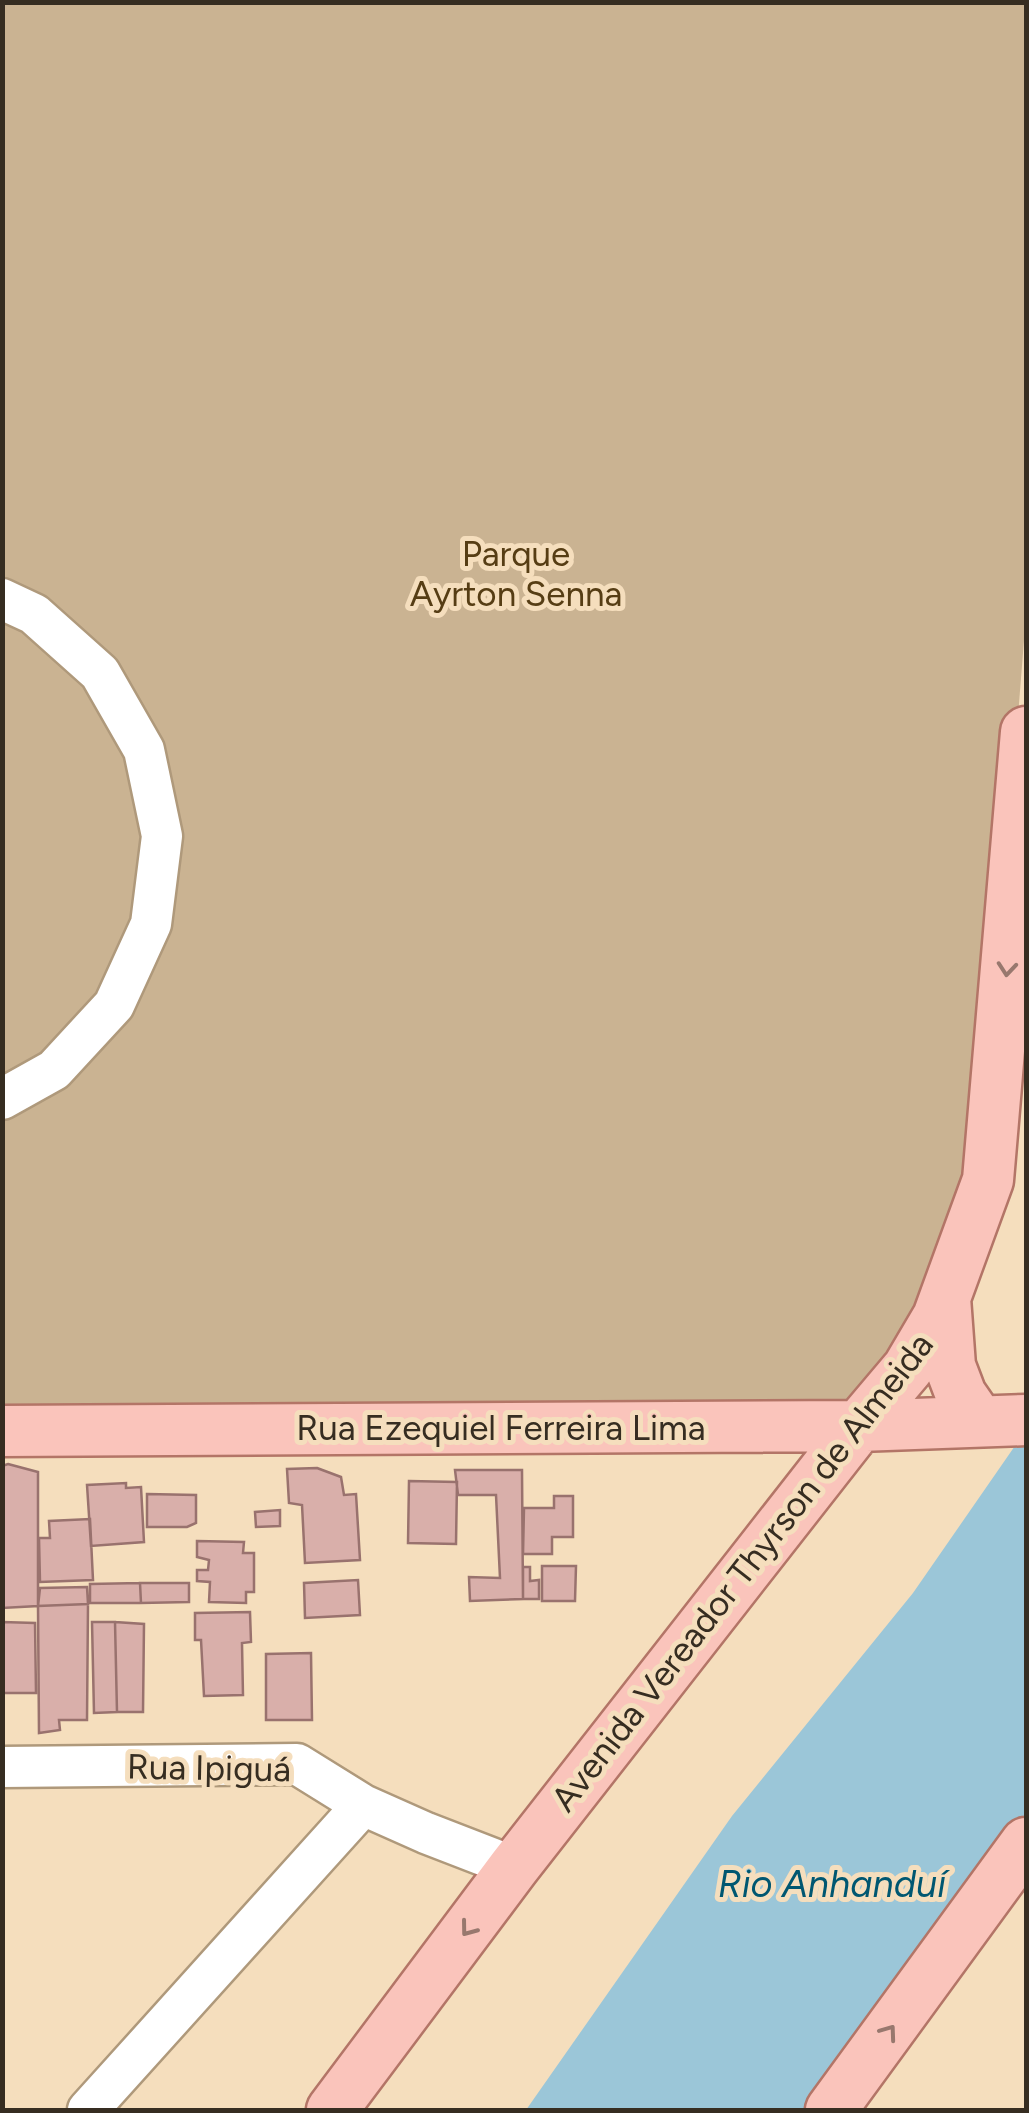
<svg xmlns="http://www.w3.org/2000/svg" width="1029" height="2113" font-family="Figtree,sans-serif">
<style>
.green{fill:#cab392}
.water{fill:#9bc6d8}
.building{fill:#d9afaa;stroke:#99726e;stroke-width:2.5}
.lines{fill:none;stroke-linecap:round;stroke-linejoin:round}
.minor-casing{stroke:#af997b;stroke-width:45}
.major-casing{stroke:#b37567;stroke-width:55}
.minor{stroke:#fff;stroke-width:40}
.major{stroke:#fac4bb;stroke-width:50}
.oneway{stroke:#98786e}
.labels{text-anchor:middle;dominant-baseline:central;stroke-width:10;stroke-linejoin:round;paint-order:stroke}
.park-label{font-size:35px;fill:#563d14;stroke:#f5debd}
.street-label{font-size:35px;fill:#362d21;stroke:#f5debd}
.water-label{font-size:38px;font-style:italic;fill:#005771;stroke:#f5debd}
</style>
<rect width="100%" height="100%" fill="#f5debd"/>
<!-- green -->
<path class="green" d="M3,3H1026V615L987,1107L927,1310L848,1414L3,1413Z"/>
<!-- water -->
<path class="water" d="M1026,1430V1819L814,2110H526L732,1816L913,1593Z"/>
<!-- building -->
<path class="building" d="M8,1464L38,1472V1606L2,1608V1466Z
M317,1468L341,1477L344,1495L356,1494L360,1560L305,1563L302,1505L289,1503L287,1469Z
M455,1470H522L523,1599L470,1601L469,1577L500,1578L496,1495H458Z
M409,1481L457,1482L456,1544L408,1543Z
M126,1483V1488L141,1487L144,1542L91,1546L87,1485Z
M147,1494L196,1495V1523L187,1527H147Z
M554,1496H573V1537H552V1554H523L524,1508H554Z
M280,1510V1526L256,1527L255,1512Z
M90,1519L93,1580L40,1582L39,1538H50L49,1521Z
M197,1541L244,1542L243,1553H254V1592H246V1603L209,1602L210,1582L197,1581V1570H208L209,1560L197,1557Z
M542,1566H576L575,1601H542Z
M523,1567H530V1581L539,1580V1599H523Z
M358,1580L360,1615L305,1618L304,1583Z
M140,1583H189V1602L141,1603Z
M140,1583L141,1603H90V1584Z
M87,1587L88,1604L38,1606L40,1588Z
M88,1604L87,1720H59L60,1730L39,1733L38,1606Z
M250,1612L251,1642L242,1643L243,1695L204,1696L201,1640H195V1613Z
M2,1622L35,1623L36,1693H2Z
M92,1622H115L117,1712L94,1713Z
M115,1622L144,1624L143,1712H117Z
M311,1653L312,1720H266V1654Z"/>
<g class="lines">
<defs>
<path id="minor" d="M2,599L34,614L100,673L144,750L162,836L151,924L114,1005L54,1070L2,1099
M2,1767L297,1764L363,1805L426,1833L514,1867
M88,2110L363,1805"/>
<path id="major" d="M945,1298L950,1366L961,1395L979,1421
M2,1431L859,1426L1026,1420
M332,2110L514,1867L859,1426L908,1368L938,1317L988,1180L1026,732
M831,2110L1026,1843"/>
</defs>
<!-- minor casing -->
<use href="#minor" class="minor-casing"/>
<!-- major casing -->
<use href="#major" class="major-casing"/>
<!-- minor -->
<use href="#minor" class="minor"/>
<!-- major -->
<use href="#major" class="major"/>
</g>
<!-- one-way arrows -->
<defs><path id="oneway-chevron" d="M-2-3.5L2.5 0L-2 3.5" fill="none" stroke-width="1.6" stroke-linecap="round" stroke-linejoin="round" transform="scale(2.5)"/></defs>
<g class="oneway">
<use href="#oneway-chevron" transform="translate(1007 969) rotate(95)"/>
<use href="#oneway-chevron" transform="translate(468 1929) rotate(127)"/>
<use href="#oneway-chevron" transform="translate(889 2032) rotate(-54)"/>
</g>
<g class="labels">
<!-- park labels -->
<g class="park-label">
<text x="516" y="554">Parque<tspan x="516" dy="40">Ayrton Senna</tspan></text>
</g>
<!-- street labels -->
<g class="street-label">
<text x="501" y="1428">Rua Ezequiel Ferreira Lima</text>
<text transform="translate(742 1572) rotate(-52)">Avenida Vereador Thyrson de Almeida</text>
<text transform="translate(209 1768) rotate(1)">Rua Ipiguá</text>
</g>
<!-- water labels -->
<g class="water-label">
<text x="832" y="1884">Rio Anhanduí</text>
</g>
</g>
<!-- border -->
<rect width="1029" height="2113" fill="none" stroke="#362d21" stroke-width="10"/>
</svg>
